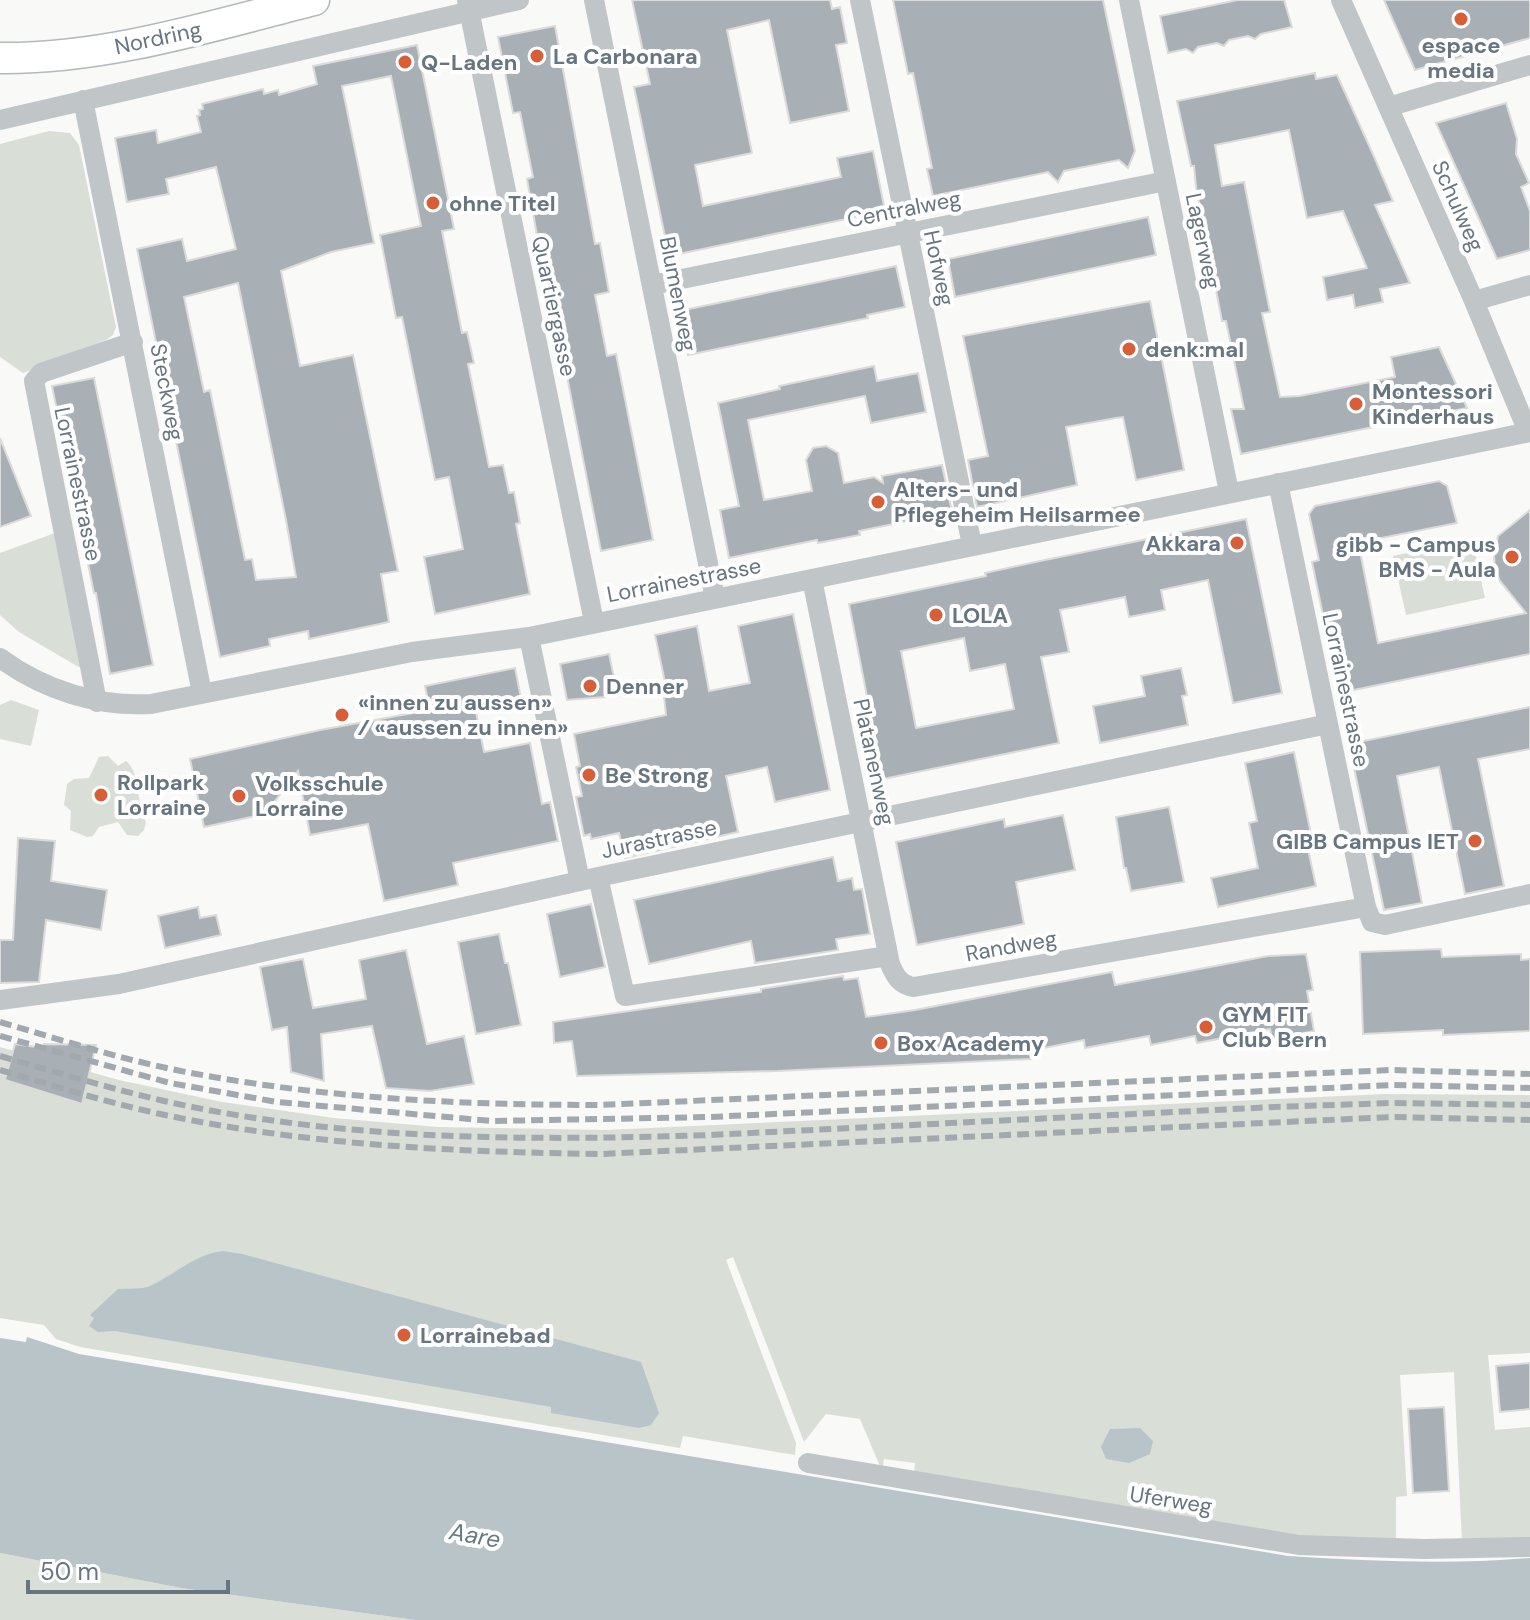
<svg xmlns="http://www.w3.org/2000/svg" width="1530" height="1620" font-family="'DM Sans',sans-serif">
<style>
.green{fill:#d9ded7}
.water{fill:#b9c4c8}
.building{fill:#a8b0b6;stroke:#dbdbd9;stroke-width:2;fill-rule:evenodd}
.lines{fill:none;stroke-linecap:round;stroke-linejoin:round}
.secondary-casing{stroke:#b3b9bd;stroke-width:33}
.street{stroke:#c0c5c8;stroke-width:20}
.secondary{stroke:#fff;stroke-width:30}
.rail{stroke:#a2a9ae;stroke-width:6;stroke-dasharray:12 6;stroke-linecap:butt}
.poi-dot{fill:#d85e38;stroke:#fff;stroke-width:3}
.labels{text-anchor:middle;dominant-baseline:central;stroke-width:8;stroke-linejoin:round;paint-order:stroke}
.street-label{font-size:22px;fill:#667580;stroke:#fff}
.poi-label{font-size:22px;font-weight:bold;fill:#667580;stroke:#fff;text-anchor:start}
.water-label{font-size:24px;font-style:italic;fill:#667a81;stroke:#fff}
</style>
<rect width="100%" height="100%" fill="#f9f9f7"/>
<!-- green -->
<path class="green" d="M49,131L70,133L79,145L116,327L113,335L106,340L23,373L0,357V144Z
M55,533L82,669L19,632L0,615V553Z
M1472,539L1485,598L1406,615L1393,556Z
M11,700L39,710L31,746L0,739V705Z
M108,756L118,766L126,761C142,774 135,804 146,822L144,830L138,836L127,835L118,822L99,827L93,836L87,837L70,830L71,811L64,805L67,784L74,779L89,778L99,757Z
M0,1047L119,1080L222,1102L334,1118L438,1127L606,1130L1385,1094L1530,1095V1353L1488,1355L1495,1430L1530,1427V1540L1462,1543L1454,1372L1400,1375L1407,1496L1396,1497V1544L1301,1538L914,1476L915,1463L884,1459L882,1471L860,1419L826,1414L804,1442L733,1257L726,1260L796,1443L795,1455L683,1436L680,1448L80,1347L56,1339L44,1325L0,1318Z
M0,1553L181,1588L415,1620H0Z"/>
<!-- water -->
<path class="water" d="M223,1251L242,1254L641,1362L659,1413L651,1425L639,1428L551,1413V1407L115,1331L98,1332L89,1326L94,1318L90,1315L118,1289C128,1288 141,1290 150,1286C176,1274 193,1255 223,1251Z
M27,1337L79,1354L1288,1556C1369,1561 1449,1565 1530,1558V1620H415L181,1588L0,1553V1338L26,1342Z
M1140,1428L1153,1441L1150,1454L1129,1463L1106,1459L1101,1447L1110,1429Z"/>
<!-- building -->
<path class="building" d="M632,0H830L832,9L840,7L847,43L836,45L849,111L790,123L769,20L727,30L752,153L695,165L703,206L841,177L837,158L873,151L885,211L669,256L634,87L650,84Z
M893,0H1103L1135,151L1128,168L1119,160L1064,171L1058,182L1048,172L933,196L927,169L932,168L913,73L908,74Z
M1238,0H1284L1292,27L1261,34L1255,39L1248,36L1229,40L1224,46L1217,43L1198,47L1193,53L1186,49L1168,53L1160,16Z
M1384,0H1530V38L1415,70Z
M555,26L595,244L600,243L609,292L595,295L607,356L616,354L653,540L601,551L565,366L561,367L548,303L554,302L541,241H538L527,179L533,177L520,112L513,113L498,37Z
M417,45L454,229L442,231L462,333L467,332L474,363L468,364L489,467L503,465L509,493L514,492L520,523L516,524L530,594L435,614L424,557L463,549L449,477L435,480L402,317L396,318L380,235L421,226L391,76L342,86L374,243L331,252L281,271L300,366L353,355L398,571L381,574L389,622L309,639L308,631L269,639L270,646L220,657L137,249L182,239L187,261L236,249L216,167L166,179L169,194L127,202L115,138L156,130L158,143L201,132L197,116L200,115L199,110L203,109L202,104L263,89L264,94L278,90L279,95L317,84L313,66ZM238,283L286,520L296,577L256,580L252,559L245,560L210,390L204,392L184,297Z
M1315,73L1316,79L1337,75L1372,152L1393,201L1375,205L1410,283L1380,289L1383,302L1355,308L1353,295L1327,300L1323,277L1367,268L1343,211L1307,218L1289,130L1215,145L1222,186L1244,182L1270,312L1262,313L1280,397L1300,396L1395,377L1391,357L1439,347L1467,408L1241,454L1231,409H1244L1226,321H1222L1196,187L1194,166H1191L1177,101Z
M1506,103L1517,139L1516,154L1529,183L1521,187L1530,211V250L1497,259L1436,123Z
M1148,217L1156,255L955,297L948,259Z
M896,266L905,307L867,315L868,318L688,355L679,311Z
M1150,301L1184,470L1136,480L1123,417L1116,418L1066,427L1077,485L977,507L968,460L988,456L963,336Z
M874,366L877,381L918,373L926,412L871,423L865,396L748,420L764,500L812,491L806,460L813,448L826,446L838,453L844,483L874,477L883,483L882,476L942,465L952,512L859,531L860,535L818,543L817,540L729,558L720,510L739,506L718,403L780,389L779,386Z
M94,378L153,665L110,674L96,593H94L52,386Z
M0,438L31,516L0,527Z
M1439,481L1447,486L1457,523L1361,542L1362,550L1360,551L1378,643L1526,613L1500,581L1495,571L1494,555L1498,536L1530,510V654L1339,693L1312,562L1319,560L1309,514L1315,506Z
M1246,519L1282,693L1233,703L1208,580L1161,590L1165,610L1129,617L1125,597L1060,610L1069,652L1041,657L1059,743L883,779L849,604L986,576L985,573L1040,561ZM964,638L970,671L1005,664L1014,709L916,728L901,651Z
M793,614L830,790L775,802L767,767L726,776L738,832L625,858L619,833L591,839L590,834L584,836L576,797L582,796L576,767L580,766L574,734L666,715L664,697L668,696L655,635L697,626L709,691L750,683L738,626Z
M609,654L618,696L567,700L560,664Z
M515,668L522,703L476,712L484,752L530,743L542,804L550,802L558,841L453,863L458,885L384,901L368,824L310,835L298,771L265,814L204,827L190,759L320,730L430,710L425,686Z
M1181,668L1187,695L1182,696L1188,725L1100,743L1093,706L1145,696L1141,676Z
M1530,707V749L1478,759L1504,886L1465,894L1439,767L1397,776L1422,903L1384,910L1349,744Z
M1294,752L1312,839L1306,840L1316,886L1218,907L1211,878L1258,868L1249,823L1257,821L1245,763Z
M1169,807L1184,882L1131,891L1126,868H1124L1116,817Z
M1063,815L1075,870L1016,882L1024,924L917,945L896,842L1004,819L1005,827Z
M18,838L55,841L51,881L107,890L101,930L46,920L39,982L0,983V940H13Z
M833,857L838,881L852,878L854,890L862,889L870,934L836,939L838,950L755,963L751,941L649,964L634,900Z
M591,904L605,967L560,977L547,914Z
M198,907L200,918L216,915L221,935L165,948L158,916Z
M499,934L505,963H508L521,1025L476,1034L458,942Z
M1441,949L1442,957L1521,954V960L1530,959V1031L1443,1035V1030L1363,1034L1360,952Z
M406,950L427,1044L464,1036L474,1084L430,1091L386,1088L372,1026L321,1034L324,1081L291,1072L287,1027L272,1030L260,967L303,959L313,1008L366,999L359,960Z
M1306,954L1313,990L1307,991L1314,1031L1272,1039L1270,1029L1197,1043L1195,1036L1151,1045L1149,1036L1085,1048L1084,1040L1029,1051L1031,1059L777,1071L577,1076L572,1041L554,1043L553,1022L761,992V989L843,976L844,980L858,978L866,1017L915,1010L1112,972L1115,985L1268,956Z
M15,1044L43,1048L44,1044L96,1045L82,1104L5,1080Z
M1530,1363V1409L1500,1412L1496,1366Z
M1444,1407L1449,1491L1413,1493L1408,1409Z"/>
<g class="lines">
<defs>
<path id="secondary" d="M0,58C107,59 211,26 314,0"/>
</defs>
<!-- secondary casing -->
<use href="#secondary" class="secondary-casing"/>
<!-- street -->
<path class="street" d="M467,0L594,622
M594,0L715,598
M860,0L972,545
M1129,0L1229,492
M1341,0L1474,301L1528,432
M83,100L202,693
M1388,107L1530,65
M0,120L519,0
M652,285L1166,181
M1474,301L1530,285
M1278,483L1366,907
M812,579L890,964C895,976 900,985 914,987L1366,907L1372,922L1385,925L1530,894
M529,637L580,881
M0,658C44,690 97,707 151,704L412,652L529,637L1530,432
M97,702L34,381L41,373L133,342
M598,877L625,996L888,956
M0,1000L119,984L598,877L1328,724
M808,1463L1299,1545L1424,1549L1530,1547"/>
<!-- secondary -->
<use href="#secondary" class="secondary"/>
<!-- rail -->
<path class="rail" d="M0,1022C58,1039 117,1058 176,1070C316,1098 458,1105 600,1105L1391,1070L1530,1074
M0,1036L170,1083L277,1102L492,1121L710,1117L1392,1085L1530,1088
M0,1056C54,1072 109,1088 164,1101C343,1141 528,1141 710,1135L1275,1107L1392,1103L1530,1105
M0,1070C54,1086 109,1103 165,1115C309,1145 454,1152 601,1154L1392,1117L1530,1120"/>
</g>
<!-- markers -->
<g class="poi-dot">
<circle cx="1461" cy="19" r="8"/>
<circle cx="537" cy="56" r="8"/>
<circle cx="405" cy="62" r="8"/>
<circle cx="433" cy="203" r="8"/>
<circle cx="1129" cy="349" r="8"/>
<circle cx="1356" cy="404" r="8"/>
<circle cx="878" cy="502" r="8"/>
<circle cx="1237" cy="543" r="8"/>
<circle cx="1512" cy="557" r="8"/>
<circle cx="936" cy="615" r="8"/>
<circle cx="590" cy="686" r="8"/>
<circle cx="342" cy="715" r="8"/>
<circle cx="589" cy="775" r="8"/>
<circle cx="101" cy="795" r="8"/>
<circle cx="239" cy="796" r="8"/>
<circle cx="1475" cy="841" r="8"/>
<circle cx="1206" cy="1027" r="8"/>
<circle cx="881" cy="1043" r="8"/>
<circle cx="404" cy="1335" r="8"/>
</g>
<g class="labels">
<!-- street labels -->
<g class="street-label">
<text transform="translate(158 38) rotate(-12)">Nordring</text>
<text transform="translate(1458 206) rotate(66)">Schulweg</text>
<text transform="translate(904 209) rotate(-11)">Centralweg</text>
<text transform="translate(1203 241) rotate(78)">Lagerweg</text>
<text transform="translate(939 268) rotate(78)">Hofweg</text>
<text transform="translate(678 294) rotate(79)">Blumenweg</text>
<text transform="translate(554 306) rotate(78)">Quartiergasse</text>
<text transform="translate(167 392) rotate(79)">Steckweg</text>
<text transform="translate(78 484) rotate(78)">Lorrainestrasse</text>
<text transform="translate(684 580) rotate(-11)">Lorrainestrasse</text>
<text transform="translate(1346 690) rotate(78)">Lorrainestrasse</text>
<text transform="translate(874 762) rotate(78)">Platanenweg</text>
<text transform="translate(659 839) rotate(-12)">Jurastrasse</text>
<text transform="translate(1011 946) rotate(-10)">Randweg</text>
<text transform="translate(1171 1500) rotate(9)">Uferweg</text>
</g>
<!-- poi labels -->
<g class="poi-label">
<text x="1461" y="45" text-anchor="middle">espace<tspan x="1461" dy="25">media</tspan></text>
<text x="553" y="56">La Carbonara</text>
<text x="421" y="62">Q-Laden</text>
<text x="449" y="203">ohne Titel</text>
<text x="1145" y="349">denk:mal</text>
<text x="1372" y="391">Montessori<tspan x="1372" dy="25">Kinderhaus</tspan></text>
<text x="894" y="489">Alters- und<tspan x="894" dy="25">Pflegeheim Heilsarmee</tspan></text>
<text x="1221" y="543" text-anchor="end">Akkara</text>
<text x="1496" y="544" text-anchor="end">gibb - Campus<tspan x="1496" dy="25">BMS - Aula</tspan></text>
<text x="952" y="615">LOLA</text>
<text x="606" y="686">Denner</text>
<text x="358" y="702">«innen zu aussen»<tspan x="358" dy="25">⁄ «aussen zu innen»</tspan></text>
<text x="605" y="775">Be Strong</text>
<text x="117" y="782">Rollpark<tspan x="117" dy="25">Lorraine</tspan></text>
<text x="255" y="783">Volksschule<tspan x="255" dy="25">Lorraine</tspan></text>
<text x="1459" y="841" text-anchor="end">GIBB Campus IET</text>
<text x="1222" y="1014">GYM FIT<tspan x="1222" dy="25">Club Bern</tspan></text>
<text x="897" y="1043">Box Academy</text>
<text x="420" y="1335">Lorrainebad</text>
</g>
<!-- water labels -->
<g class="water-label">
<text transform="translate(475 1535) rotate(10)">Aare</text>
</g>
</g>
<!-- scale -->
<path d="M28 1580v12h200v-12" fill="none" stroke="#667580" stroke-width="4"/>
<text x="40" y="1580" font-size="24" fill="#667580" stroke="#ffffff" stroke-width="6" paint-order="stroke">50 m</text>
</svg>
